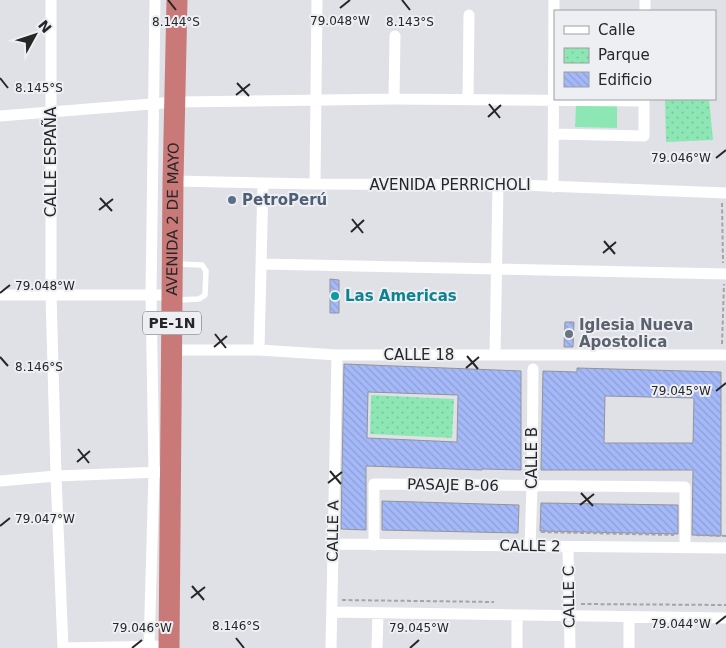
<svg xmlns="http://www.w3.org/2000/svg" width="726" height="648" font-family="'DejaVu Sans',sans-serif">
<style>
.grass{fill:#8de7b5}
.park{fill:url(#park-dots)}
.building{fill:url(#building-back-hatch);stroke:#929498;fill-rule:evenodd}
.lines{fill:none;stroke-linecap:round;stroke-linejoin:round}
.path{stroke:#a3a4a8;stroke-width:2;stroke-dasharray:4 2.5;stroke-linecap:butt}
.lane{stroke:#fff;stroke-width:5.5}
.street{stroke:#fff;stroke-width:11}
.highway{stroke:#ca7979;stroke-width:21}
.ticks{fill:none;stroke:#262628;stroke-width:2}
.service-dot{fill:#5c6f8a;stroke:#edeff3;stroke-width:2}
.culture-dot{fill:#0f9aa8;stroke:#edeff3;stroke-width:2}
.worship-dot{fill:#6b7280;stroke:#edeff3;stroke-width:2}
.labels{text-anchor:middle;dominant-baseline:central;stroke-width:4;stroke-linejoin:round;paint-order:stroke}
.shield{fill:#edeff3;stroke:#626265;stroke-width:1}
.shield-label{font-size:14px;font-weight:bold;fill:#262628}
.street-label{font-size:15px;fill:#262628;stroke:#edeff3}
.service-label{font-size:15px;font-weight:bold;fill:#4e5e75;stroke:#edeff3;text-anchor:start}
.culture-label{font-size:15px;font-weight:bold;fill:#0d838f;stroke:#edeff3;text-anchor:start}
.worship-label{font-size:15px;font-weight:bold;fill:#5b616d;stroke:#edeff3;text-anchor:start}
.ticks-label{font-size:12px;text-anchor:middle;fill:#262628;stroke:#edeff3;stroke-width:4;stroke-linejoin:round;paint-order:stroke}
</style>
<defs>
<pattern id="park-dots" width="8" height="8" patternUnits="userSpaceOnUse" patternTransform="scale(1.25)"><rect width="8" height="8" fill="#8de7b5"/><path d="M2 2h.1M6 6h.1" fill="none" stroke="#7ac69c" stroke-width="1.8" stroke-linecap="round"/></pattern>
<pattern id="building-back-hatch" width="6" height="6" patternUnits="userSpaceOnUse" patternTransform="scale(1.25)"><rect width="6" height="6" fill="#a5b9f9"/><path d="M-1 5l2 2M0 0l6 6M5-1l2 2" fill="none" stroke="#8e9fd5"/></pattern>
</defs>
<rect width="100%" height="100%" fill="#e0e1e6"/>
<!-- grass -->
<path class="grass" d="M576,105L617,106V128L575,127Z"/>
<!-- park -->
<path class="park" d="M665,99H709L713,140L666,142Z
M371,395L454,399L452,438L370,434Z"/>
<!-- building -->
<path class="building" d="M330,279L339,280V313H330Z
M565,322H574L573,347H564Z
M344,364L521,371V470L482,469V470L366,466V530L341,529ZM368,392L458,395L457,442L367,438Z
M577,368L721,372V536L692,535L693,470H541L543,371L577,372ZM605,396L694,398L693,443H604Z
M382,501L519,505L518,533L382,530Z
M541,503L678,505V534L540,531Z"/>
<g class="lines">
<!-- path -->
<path class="path" d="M722,203L723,263
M722,344L724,284
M541,532L674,535
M696,535L726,536
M342,600L494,602
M581,604L726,605"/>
<!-- lane -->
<path class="lane" d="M177,300L199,299L205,295L206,271L202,265L177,264"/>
<!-- street -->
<path class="street" d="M51,0V294L56,476L63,648
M645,11V0
M394,99L395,36
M468,99L469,15
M0,116L176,102L394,99L644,101
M554,134L644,136V99
M173,181L315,184L520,185L726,193
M315,184L317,0
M553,187L554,0
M262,264L726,274
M0,295H172
M171,350H259L337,355H726
M259,350L263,183
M495,355L498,185
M0,481L56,476L161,472
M333,544L726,548
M374,545V484L685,487V548
M530,546L532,486L533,369
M568,547L570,648
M332,612L726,618
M63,648L169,646
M149,648L154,473L151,295L155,0
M331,648L337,355
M377,648L378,613
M517,648V615
M629,648V617"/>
<!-- highway -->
<path class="highway" id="s1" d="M169,648L173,181L177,0"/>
</g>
<!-- ticks -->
<path class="ticks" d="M168,0L176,10M402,0L410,10M340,8L350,0M0,78L8,88M237,83L249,96M236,95L250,84M489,104L500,118M488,117L501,105M716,158L726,150M100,198L112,211M99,210L113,199M352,219L363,233M351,232L364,220M604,241L615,254M603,253L616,242M0,293L10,285M215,334L226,348M214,347L227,336M467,356L478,369M0,357L8,366M466,368L479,357M716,391L726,383M78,449L89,463M77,462L90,451M330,471L341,484M328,483L342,472M581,493L593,506M580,505L594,494M0,526L10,518M192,586L204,600M191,598L205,587M716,624L726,616M236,638L244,648M132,648L142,640M410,648L419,640"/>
<!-- markers -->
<circle class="service-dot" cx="232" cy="200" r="5"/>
<circle class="culture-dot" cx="335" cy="296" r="5"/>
<circle class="worship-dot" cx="569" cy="334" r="5"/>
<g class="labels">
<!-- shield labels -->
<rect class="shield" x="143" y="311.5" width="58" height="23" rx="4"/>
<g class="shield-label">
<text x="172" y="323">PE-1N</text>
</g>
<!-- street labels -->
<g class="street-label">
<text transform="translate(51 162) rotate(-90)">CALLE ESPAÑA</text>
<text x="450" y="185">AVENIDA PERRICHOLI</text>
<text stroke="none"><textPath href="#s1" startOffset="429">AVENIDA 2 DE MAYO</textPath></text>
<text x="419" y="355">CALLE 18</text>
<text transform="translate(532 458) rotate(-90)">CALLE B</text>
<text transform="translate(453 485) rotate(1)">PASAJE B-06</text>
<text transform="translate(333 531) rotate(-89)">CALLE A</text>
<text transform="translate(530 546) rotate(1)">CALLE 2</text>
<text transform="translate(569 597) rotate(-91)">CALLE C</text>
</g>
<!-- service labels -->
<g class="service-label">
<text x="242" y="200">PetroPerú</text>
</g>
<!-- culture labels -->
<g class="culture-label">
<text x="345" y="296">Las Americas</text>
</g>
<!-- worship labels -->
<g class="worship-label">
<text x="579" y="325">Iglesia Nueva<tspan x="579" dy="17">Apostolica</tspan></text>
</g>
</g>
<g class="ticks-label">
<text x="340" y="25">79.048°W</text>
<text x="176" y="26">8.144°S</text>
<text x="410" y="26">8.143°S</text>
<text x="39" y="92">8.145°S</text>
<text x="681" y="162">79.046°W</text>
<text x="45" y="290">79.048°W</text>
<text x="39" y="371">8.146°S</text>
<text x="681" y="395">79.045°W</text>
<text x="45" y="523">79.047°W</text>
<text x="681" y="628">79.044°W</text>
<text x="236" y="630">8.146°S</text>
<text x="142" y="632">79.046°W</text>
<text x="419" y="632">79.045°W</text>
</g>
<!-- legend -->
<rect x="554" y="10" width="162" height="90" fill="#edeff3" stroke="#9d9fa2"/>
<rect x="564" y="26" width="25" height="8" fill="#ffffff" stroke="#9d9fa2"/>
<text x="598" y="35" font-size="15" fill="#262628">Calle</text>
<rect x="564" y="48" width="25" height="15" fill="url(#park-dots)" stroke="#9d9fa2"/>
<text x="598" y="60" font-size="15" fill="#262628">Parque</text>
<rect x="564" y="72" width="25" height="15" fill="url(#building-back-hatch)" stroke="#9d9fa2"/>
<text x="598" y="85" font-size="15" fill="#262628">Edificio</text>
<!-- north arrow -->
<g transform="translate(35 35) rotate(50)" stroke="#edeff3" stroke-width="4" paint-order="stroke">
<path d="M0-4L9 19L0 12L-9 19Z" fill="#262628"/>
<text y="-8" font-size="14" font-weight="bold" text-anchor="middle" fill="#262628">N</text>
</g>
</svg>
